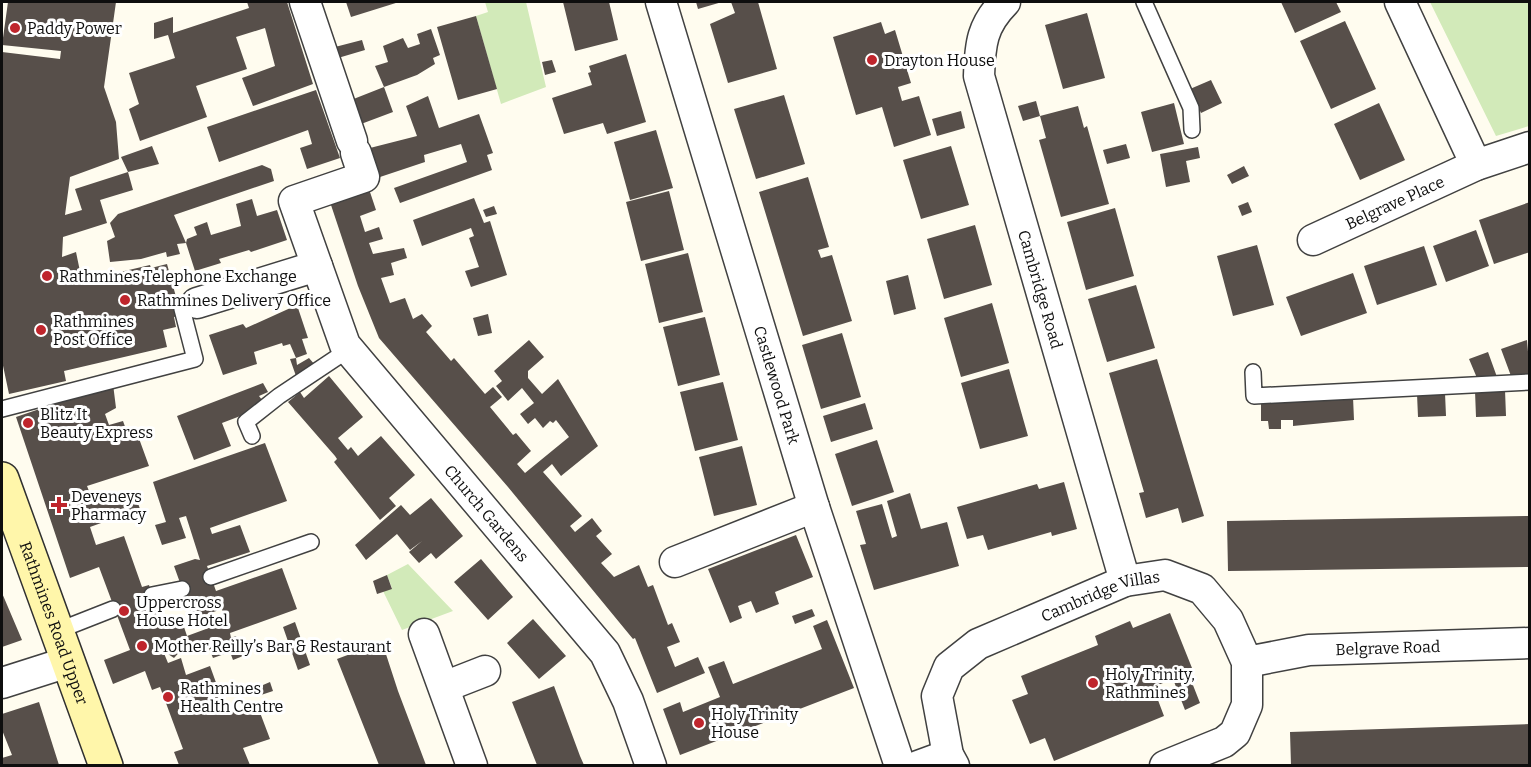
<svg xmlns="http://www.w3.org/2000/svg" width="1531" height="767" font-family="Bitter,serif">
<style>
.green{fill:#d2eab9}
.building{fill:#574f4a}
.lines{fill:none;stroke-linecap:round;stroke-linejoin:round}
.service-casing{stroke:#414141;stroke-width:18}
.minor-casing{stroke:#414141;stroke-width:33}
.secondary-casing{stroke:#303030;stroke-width:36}
.service{stroke:#fff;stroke-width:15}
.minor{stroke:#fff;stroke-width:30}
.secondary{stroke:#fff6aa;stroke-width:33}
.poi-dot{fill:#bf252c;stroke:#fff;stroke-width:2}
.labels{text-anchor:middle;dominant-baseline:central;stroke-width:6;stroke-linejoin:round;paint-order:stroke}
.poi-label{font-size:16px;fill:#0e0e0e;stroke:#fff;text-anchor:start}
.street-label{font-size:16px;fill:#0e0e0e;stroke:#fff}
</style>
<rect width="100%" height="100%" fill="#fffcef"/>
<!-- green -->
<path class="green" d="M485,2H526L546,87L501,104L476,16L488,12Z
M1430,2H1529V126L1496,136Z
M408,564L453,611L402,630L383,591L392,588L387,575Z"/>
<!-- building -->
<path class="building" d="M8,2H116L104,87L116,122L119,159L70,177L65,215L82,210L75,189L128,172L121,157L152,146L159,164L128,172L133,190L100,200L107,223L63,237L62,257L76,252L82,281L150,265L151,268L167,264L181,315L174,317L176,327L163,330L167,347L64,371L66,381L9,394L2,361V52L60,59L61,51L2,45Z
M247,2H287L313,84L253,106L242,78L275,66L265,28L236,37L247,69L196,86L207,117L140,141L129,109L139,104L129,73L175,58L168,35L154,39V23L173,17V33L249,8Z
M346,2H399L351,17Z
M563,2H609L618,40L575,51Z
M696,2H722L698,9Z
M731,2H758L777,69L728,83L710,24L735,13Z
M1281,2H1336L1341,12L1295,33Z
M1087,13L1105,78L1063,89L1045,25Z
M476,16L497,89L458,100L437,27Z
M1345,21L1376,89L1331,109L1300,41Z
M881,22L885,34L895,30L911,83L898,87L902,101L919,96L931,135L894,147L882,107L856,115L833,37Z
M431,29L440,55L433,58L435,64L417,75L384,87L375,66L388,62L383,46L403,38L408,48L420,44L417,34Z
M362,40L365,50L338,58L335,47Z
M626,54L646,122L607,134L603,123L564,134L552,98L592,85L588,73L591,72L589,66Z
M552,60L556,72L545,75L542,62Z
M1211,80L1222,103L1201,113L1190,89Z
M384,87L393,112L361,124L351,100Z
M316,90L340,158L307,169L300,148L312,144L308,130L219,162L207,127Z
M784,95L805,164L756,179L734,109Z
M428,96L439,128L479,114L493,153L487,155L492,170L400,203L394,188L467,162L461,144L424,155L425,162L374,179L366,149L417,136L406,106Z
M1036,101L1040,116L1023,121L1018,106Z
M1174,103L1184,144L1152,152L1141,112Z
M1379,103L1405,160L1360,180L1334,124Z
M1078,106L1084,128L1087,126L1109,204L1061,217L1039,140L1046,138L1040,116Z
M961,111L965,128L937,136L932,119Z
M656,130L673,188L630,200L614,142Z
M1126,144L1130,158L1107,164L1103,150Z
M951,146L969,205L921,219L903,160Z
M1198,147L1200,158L1186,161L1190,182L1166,187L1160,154Z
M262,165L271,169L274,181L174,215L186,243L187,239L197,235L194,227L207,222L211,235L241,226L236,204L252,199L257,216L277,210L287,240L251,252L249,250L219,259L221,263L195,271L186,243L177,244L180,254L167,257L166,252L141,259L110,262L107,241L115,237L110,223L118,214Z
M1244,166L1249,176L1232,184L1227,175Z
M808,177L829,247L818,250L821,258L832,255L852,321L803,336L759,192Z
M369,189L376,210L360,216L365,232L379,227L383,239L369,243L373,254L404,248L407,258L391,263L394,275L381,278L390,303L405,298L413,319L422,314L432,326L426,332L451,361L454,358L485,394L493,387L502,397L490,407L513,435L516,433L531,451L517,464L525,473L569,437L556,420L553,423L550,421L543,428L535,418L528,424L520,414L534,403L522,388L508,401L496,386L502,381L494,371L529,340L544,357L528,371V378L542,394L558,379L598,446L561,476L552,464L543,472L582,516L570,526L575,532L592,518L602,531L596,536L612,554L601,563L614,577L639,565L648,587L653,585L668,625L672,623L680,642L667,647L675,667L698,657L705,673L657,693L635,638L633,639L508,487L379,338L358,286L330,202Z
M669,191L684,250L641,261L626,202Z
M474,198L484,223L490,221L507,275L471,287L465,271L479,267L469,238L474,236L471,228L422,246L413,220Z
M1248,202L1252,212L1242,216L1238,206Z
M1530,202V252L1494,264L1479,220Z
M494,206L497,214L486,217L483,210Z
M1115,208L1134,276L1086,290L1067,222Z
M975,225L992,285L944,299L927,239Z
M1476,230L1489,266L1446,282L1433,246Z
M1257,245L1274,305L1233,316L1217,256Z
M1424,246L1437,285L1377,305L1364,266Z
M688,253L703,312L659,323L645,264Z
M1353,273L1367,313L1301,336L1286,297Z
M908,275L916,309L894,315L886,281Z
M1136,285L1155,348L1107,362L1088,299Z
M992,303L1009,363L961,377L944,318Z
M297,305L308,338L302,339L307,354L296,358L290,344L283,346L282,343L254,352L257,364L223,375L209,335L243,324L246,328Z
M488,314L492,333L478,336L473,318Z
M705,317L720,375L678,386L663,327Z
M842,333L861,397L821,409L802,345Z
M1527,340L1530,375L1511,376L1501,349Z
M1488,352L1497,377L1477,378L1469,359Z
M296,358L297,365L309,358L315,365L296,376L290,359Z
M1157,359L1204,516L1182,523L1178,508L1146,518L1139,493L1144,492L1109,373Z
M1009,369L1028,436L980,449L961,383Z
M329,376L363,417L338,438L348,450L351,447L358,456L381,436L415,475L389,498L396,506L380,520L334,462L337,459L335,456L288,402L300,392L304,398Z
M723,382L738,440L695,451L680,392Z
M263,383L268,392L259,396L262,400L243,415L222,423L231,446L194,460L177,416Z
M113,384L116,408L105,414L109,425L123,421L128,435L137,433L149,466L87,486L94,504L134,492L140,509L90,527L96,545L124,536L142,587L149,585L162,625L181,618L187,636L225,622L222,609L193,619L174,566L195,559L200,560L186,516L179,518L186,538L162,545L155,525L166,522L153,482L265,443L287,501L210,528L212,534L240,525L250,552L207,566L216,591L282,568L297,609L230,633L231,638L236,636L243,656L233,660L230,652L213,658L208,646L192,652L187,636L161,646L168,663L181,658L186,675L210,666L227,713L256,702L270,739L243,748L250,765H179L174,752L183,749L160,687L152,690L145,671L113,684L104,660L130,650L99,567L70,578L16,417Z
M1505,390L1506,416L1476,417L1475,391Z
M1445,393L1446,416L1418,417L1417,394Z
M1353,397L1354,420L1293,426V420H1281V429H1269L1268,421H1261V403Z
M865,403L873,429L831,442L823,416Z
M877,440L894,492L852,506L835,454Z
M742,446L757,505L714,516L699,457Z
M1064,482L1077,529L1052,536L1051,532L988,550L983,535L967,539L957,507L1037,484L1039,489Z
M910,493L921,529L947,522L959,566L874,590L860,545L866,544L856,511L882,504L892,538L897,536L887,501Z
M431,498L463,536L436,559L431,553L419,563L409,552L422,541L410,550L397,534L366,560L355,545L401,505L410,515Z
M1530,516V567L1228,571L1227,521Z
M796,535L813,577L775,592L779,604L756,613L751,601L738,606L742,618L730,623L708,569Z
M481,559L513,597L488,620L454,582Z
M387,575L392,589L377,594L373,581Z
M2,593L22,640L2,647Z
M812,609L815,616L795,624L792,616Z
M1170,613L1194,673L1189,675L1200,703L1185,710L1173,679L1153,687L1164,716L1054,761L1045,738L1030,744L1012,700L1028,694L1021,676L1098,645L1095,636L1130,621L1133,628Z
M533,619L566,656L539,679L507,643Z
M827,620L854,688L680,755L663,709L680,702L683,712L720,697L708,667L724,661L733,684L822,649L813,626Z
M295,622L310,665L298,670L283,627Z
M382,642L398,691L426,765H379L337,659Z
M176,643L184,647L174,658L168,654Z
M270,682L273,691L258,696L256,688Z
M554,686L580,756L584,765H537L512,702Z
M39,702L59,765H2V758L12,755L2,730V714Z
M1530,724V765H1291L1290,732Z"/>
<g class="lines">
<defs>
<path id="service" d="M1144,2L1191,108L1192,130
M1253,372L1254,396L1530,382
M2,409L195,359L182,309L197,303
M252,436L246,422L279,396L348,350
M211,577L311,542
M152,595L182,589
M57,631L113,609"/>
<g id="minor">
<path d="M305,2L352,141"/>
<path id="s1" d="M661,2L814,507L900,766"/>
<path id="s2" d="M1005,2C982,25 980,44 979,76L1125,581"/>
<path d="M1400,2L1476,165"/>
<path id="s3" d="M356,153L364,177L294,201L345,345L605,653L628,701L651,766"/>
<path id="s4" d="M1313,240L1476,165L1530,147"/>
<path d="M197,303L317,266"/>
<path d="M675,562L814,507"/>
<path d="M424,634L472,766"/>
<path id="s5" d="M1247,662L1309,650L1530,643"/>
<path d="M2,683L68,662"/>
<path d="M444,687L485,671"/>
<path d="M918,766L948,755"/>
<path id="s6" d="M954,766L948,755L937,696L949,667L978,644L1125,581L1165,575L1202,589L1228,620L1247,662V705L1235,733L1224,742L1165,766"/>
</g>
<g id="secondary">
<path id="s7" d="M2,479L106,766"/>
</g>
</defs>
<!-- service casing -->
<use href="#service" class="service-casing"/>
<!-- minor casing -->
<use href="#minor" class="minor-casing"/>
<!-- secondary casing -->
<use href="#secondary" class="secondary-casing"/>
<!-- service -->
<use href="#service" class="service"/>
<!-- minor -->
<use href="#minor" class="minor"/>
<!-- secondary -->
<use href="#secondary" class="secondary"/>
</g>
<!-- markers -->
<g class="poi-dot">
<circle cx="15" cy="28" r="6"/>
<circle cx="872" cy="60" r="6"/>
<circle cx="47" cy="276" r="6"/>
<circle cx="125" cy="300" r="6"/>
<circle cx="41" cy="330" r="6"/>
<circle cx="28" cy="423" r="6"/>
<path d="M56 496h6v6h6v6h-6v6h-6v-6h-6v-6h6z"/>
<circle cx="124" cy="611" r="6"/>
<circle cx="142" cy="646" r="6"/>
<circle cx="1093" cy="683" r="6"/>
<circle cx="168" cy="697" r="6"/>
<circle cx="699" cy="723" r="6"/>
</g>
<g class="labels">
<!-- poi labels -->
<g class="poi-label">
<text x="27" y="28">Paddy Power</text>
<text x="884" y="60">Drayton House</text>
<text x="59" y="276">Rathmines Telephone Exchange</text>
<text x="137" y="300">Rathmines Delivery Office</text>
<text x="53" y="321">Rathmines<tspan x="53" dy="18">Post Office</tspan></text>
<text x="40" y="414">Blitz It<tspan x="40" dy="18">Beauty Express</tspan></text>
<text x="71" y="496">Deveneys<tspan x="71" dy="18">Pharmacy</tspan></text>
<text x="136" y="602">Uppercross<tspan x="136" dy="18">House Hotel</tspan></text>
<text x="154" y="646">Mother Reilly’s Bar &amp; Restaurant</text>
<text x="1105" y="674">Holy Trinity,<tspan x="1105" dy="18">Rathmines</tspan></text>
<text x="180" y="688">Rathmines<tspan x="180" dy="18">Health Centre</tspan></text>
<text x="711" y="714">Holy Trinity<tspan x="711" dy="18">House</tspan></text>
</g>
<!-- street labels -->
<g class="street-label">
<text stroke="none"><textPath href="#s4" startOffset="90">Belgrave Place</textPath></text>
<text stroke="none"><textPath href="#s2" startOffset="303">Cambridge Road</textPath></text>
<text stroke="none"><textPath href="#s1" startOffset="400">Castlewood Park</textPath></text>
<text stroke="none"><textPath href="#s3" startOffset="472">Church Gardens</textPath></text>
<text stroke="none"><textPath href="#s6" startOffset="273">Cambridge Villas</textPath></text>
<text stroke="none"><textPath href="#s7" startOffset="153">Rathmines Road Upper</textPath></text>
<text stroke="none"><textPath href="#s5" startOffset="142">Belgrave Road</textPath></text>
</g>
</g>
<!-- border -->
<rect width="1531" height="767" fill="none" stroke="#0e0e0e" stroke-width="6"/>
</svg>
